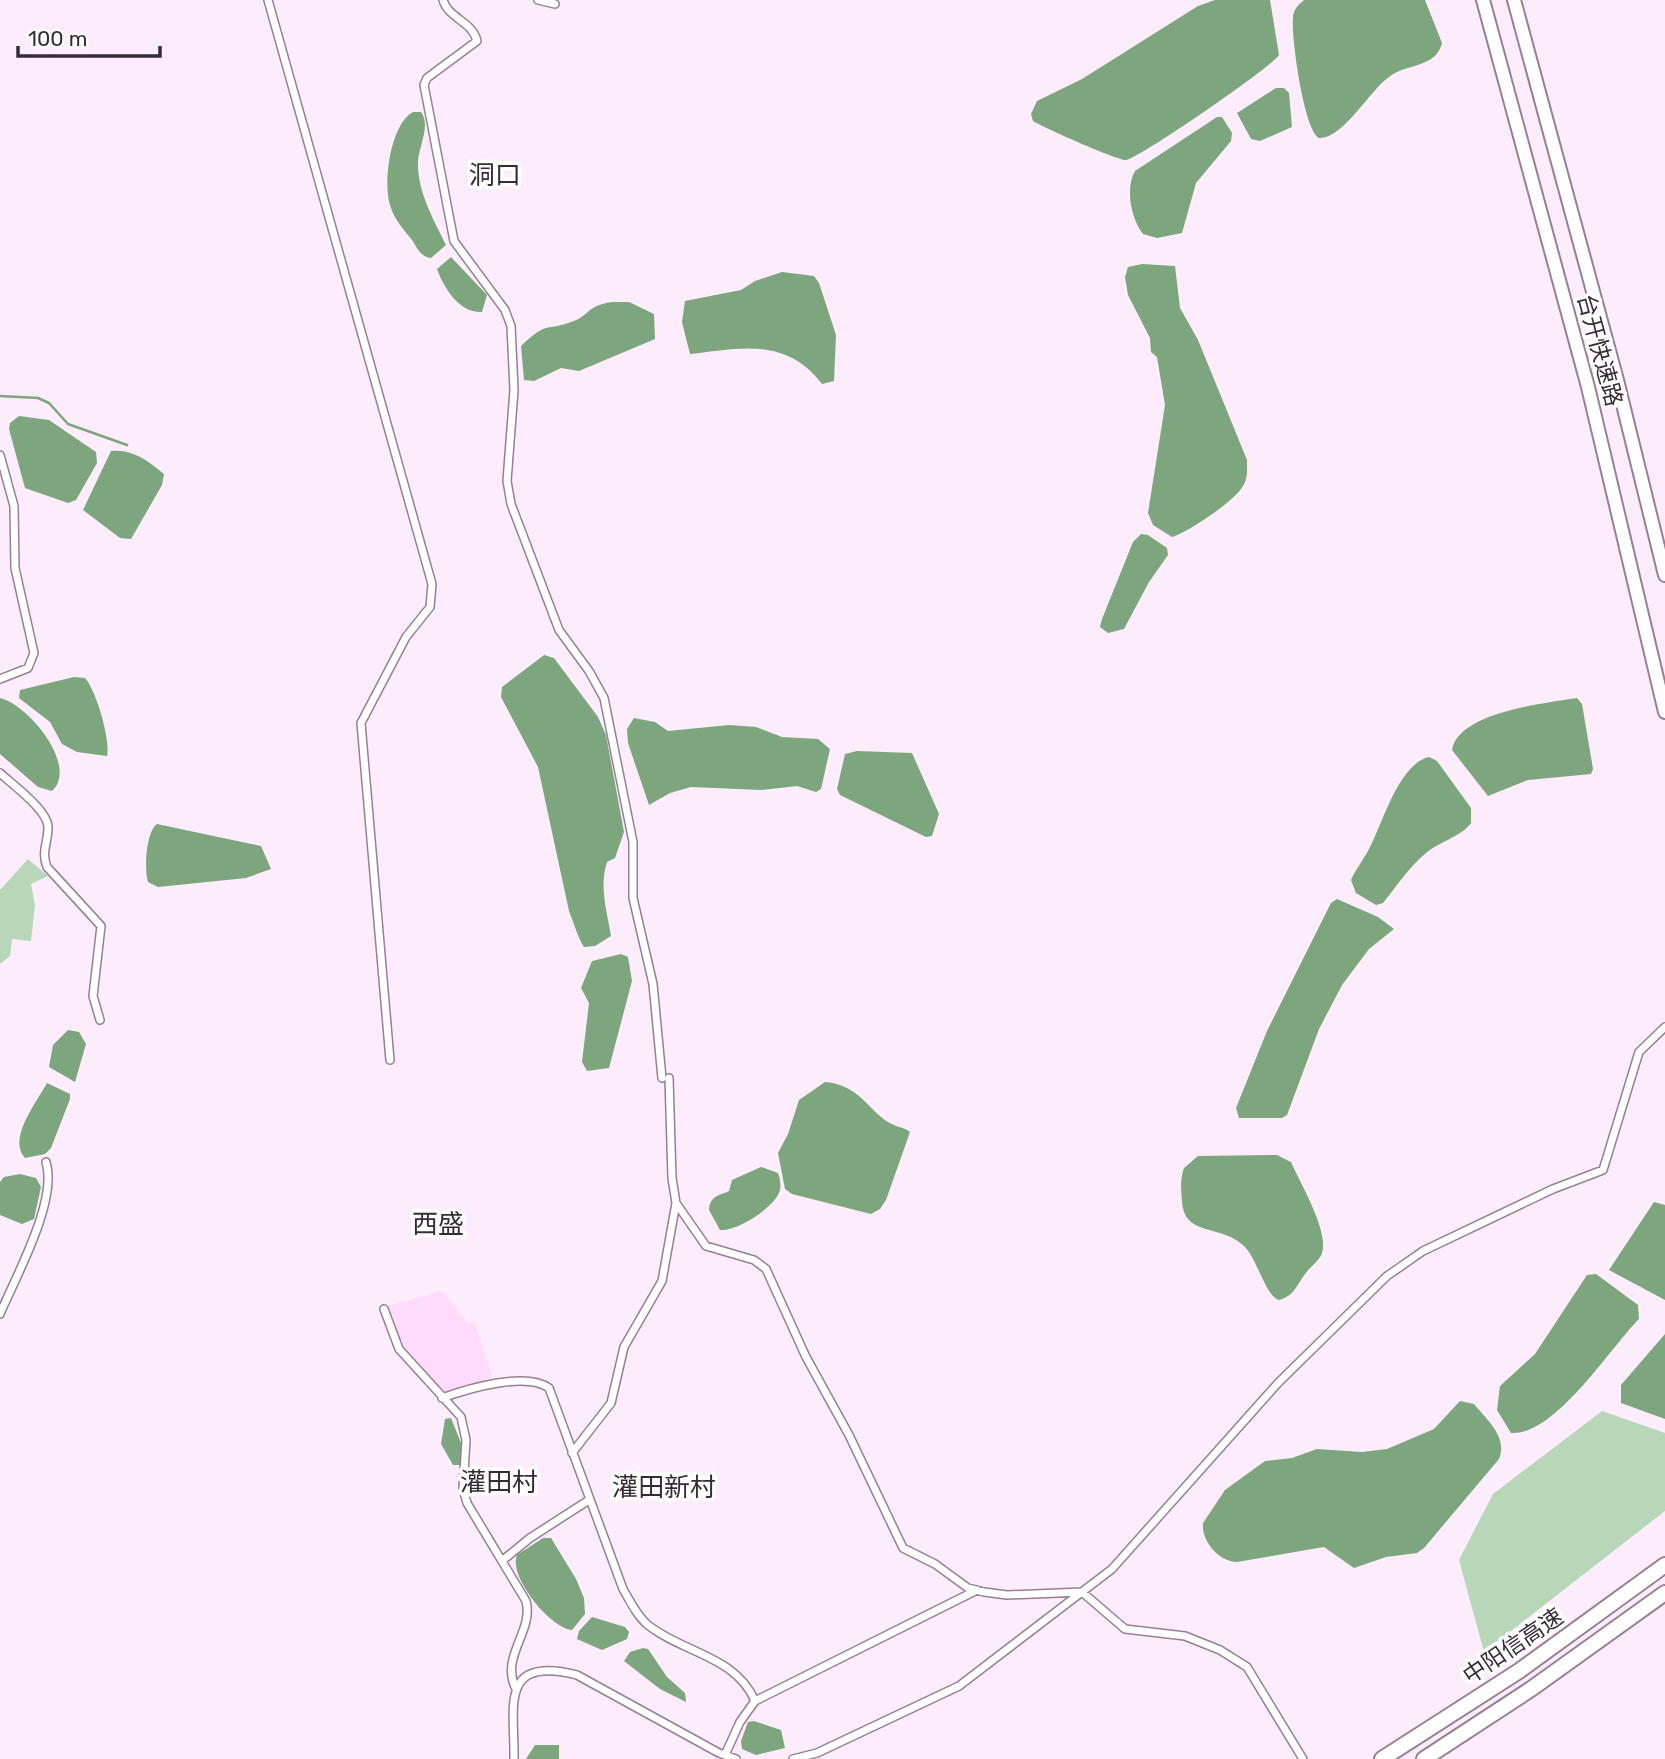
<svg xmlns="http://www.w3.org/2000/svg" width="1665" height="1759" font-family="Rubik,'Noto Sans SC',sans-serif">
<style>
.built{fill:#fedbfb}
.green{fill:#b8d7b8}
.water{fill:#7da57e}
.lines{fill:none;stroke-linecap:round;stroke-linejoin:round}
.stream{stroke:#7da57e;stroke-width:2.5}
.minor-casing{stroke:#987e96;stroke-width:10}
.trunk-casing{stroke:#987e96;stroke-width:16}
.motorway-casing{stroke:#987e96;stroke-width:18}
.minor{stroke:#fff;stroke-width:7}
.trunk{stroke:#fff;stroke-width:12}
.motorway{stroke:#fff;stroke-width:14}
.labels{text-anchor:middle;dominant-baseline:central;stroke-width:7;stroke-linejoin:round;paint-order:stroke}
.street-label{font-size:23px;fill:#372c36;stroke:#fff}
.quarter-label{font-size:26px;fill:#372c36;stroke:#fff}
</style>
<rect width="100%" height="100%" fill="#fdecfb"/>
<!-- built -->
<path class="built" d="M442,1291L468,1323L474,1322L493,1377L442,1394L404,1354L388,1306Z"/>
<!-- green -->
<path class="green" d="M28,859L48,876L31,884L35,905L31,941L12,939L10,956L0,964V890Z
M1602,1411L1665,1433V1511L1484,1652L1459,1560L1493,1494Z"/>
<!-- water -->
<path class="water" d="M1215,0H1270L1279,55C1272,67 1138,159 1126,160C1119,161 1042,127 1033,121L1031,114L1037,101L1082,79L1198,6Z
M1304,0H1425L1442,43C1436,68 1407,63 1389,77C1369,91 1343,139 1319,138C1304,130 1291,37 1293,18C1293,10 1298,5 1304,0Z
M1276,88H1284L1289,93L1292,127L1260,141L1251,139L1237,113Z
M413,112H421C431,125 419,146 418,161C417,191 433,218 446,245L431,258C421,257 417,248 412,240C404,230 395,220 391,208C382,186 390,124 413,112Z
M1217,117H1222L1232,133L1231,141L1196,183L1182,233L1157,238L1143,234C1131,219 1125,188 1135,171Z
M451,257L487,295L482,312C459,313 444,288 437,269Z
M1142,264L1175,266L1180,308L1198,340L1247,460C1247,469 1248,478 1243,486C1236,500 1187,533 1172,537L1153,525L1148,513L1165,405L1157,357L1151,352L1150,338L1128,295L1125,277L1128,267Z
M782,272L814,276L819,283L836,335L834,381L822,384C787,337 740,348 690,354L682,322L685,301L741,290L755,281Z
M612,302H629L654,314L655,339L579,371L561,368L534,381L524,380L521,346C548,320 545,332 574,321C590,315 586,306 612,302Z
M19,416L49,420L96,452L97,463L76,500L68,503L25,488L9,429L10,423Z
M111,451C133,449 148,461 164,474L162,485L131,539L120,538L83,510Z
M1141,534L1148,535L1167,548L1168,555L1149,582L1124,629L1108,633L1100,627L1102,619L1133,542Z
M544,655L554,658L598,717L606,735L624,832L615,858L607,862C599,887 607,911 611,936L595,946L584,947C579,940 573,921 569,911L538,767L501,697L502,687Z
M74,677L85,678C96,690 111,741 107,756L77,752L62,744L50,722L19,698L20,690Z
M0,698C28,704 79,766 52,791L38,787L0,754Z
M1577,698L1582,704L1593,769L1591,774L1528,780L1488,796L1452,750C1458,712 1546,703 1577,698Z
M634,718L655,722L668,731L729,725L756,727L782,737L818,739L830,749L821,789L816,792L797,786L761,790L691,787L670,793L649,805L628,743L627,729Z
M857,751L912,753L939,814L932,836L926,837L840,795L837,789L845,754Z
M1429,757L1437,761L1471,808V823C1462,836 1439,842 1426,853C1409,867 1396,887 1383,903L1376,905L1356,893L1351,880C1356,868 1365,858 1370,847C1383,822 1399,764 1429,757Z
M157,824L261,846L271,869L246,878L158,887L148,882C144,870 146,831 157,824Z
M1337,899L1378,917L1394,929L1369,949L1342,985L1319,1029L1287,1115L1282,1118H1239L1236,1108L1267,1031L1331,903Z
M621,954L628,957L632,981L609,1068L587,1071L582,1062L589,1003L581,988L592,961Z
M68,1030L79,1032L86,1044L75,1082L49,1067L53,1045Z
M825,1082C862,1085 870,1115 894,1125C900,1128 904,1127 910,1132L886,1200L880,1209L871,1214L792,1194L785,1189L778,1153L788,1134L799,1100Z
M47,1083L70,1094V1099L51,1148L45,1154L25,1158C7,1139 37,1102 47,1083Z
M1277,1155L1291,1162C1301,1185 1329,1231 1322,1253C1320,1260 1310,1267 1305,1274C1297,1285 1294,1296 1279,1300C1266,1297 1257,1259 1245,1247C1222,1223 1184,1238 1182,1201C1181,1190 1180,1179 1184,1168L1198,1156Z
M761,1167L778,1173C780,1178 781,1185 780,1190C776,1207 736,1232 720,1230L709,1210C710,1196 718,1196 729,1191L732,1180Z
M20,1174L36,1178L41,1187L34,1219L22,1224L0,1215V1182L4,1177Z
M1654,1202L1665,1205V1300L1609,1270Z
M1596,1274L1638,1305L1639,1319C1610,1348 1555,1436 1511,1433L1497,1410L1500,1386L1535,1354L1587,1275Z
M1665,1334V1419L1621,1403V1385Z
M1460,1401L1474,1404C1487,1420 1508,1437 1499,1459L1424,1548L1417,1553L1386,1557L1354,1568L1324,1547L1237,1562C1219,1562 1201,1541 1203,1523L1225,1490L1265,1461L1292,1458L1317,1449L1362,1452L1387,1449L1434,1429Z
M451,1418L461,1443V1465H453L441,1444L445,1419Z
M543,1538H551L576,1579L584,1598L585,1614L572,1630C550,1628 508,1576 517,1555Z
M592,1617L625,1627L629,1632L627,1639L602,1650L577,1639L579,1631Z
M643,1648L648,1649L667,1677L685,1693L686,1702L660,1689L624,1661L630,1652Z
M754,1721L781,1730L785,1748L756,1755L742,1749L741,1741L748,1722Z
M535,1745H559V1759H526Z"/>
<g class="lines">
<!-- stream -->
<path class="stream" d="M0,396L38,398L49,403L68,424L127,445"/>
<defs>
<path id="minor" d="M268,0L432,584L430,607L406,637L361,723L390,1060
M443,0C448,18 473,22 477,41L427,78L424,85L454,241L505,310L511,326L514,390L507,481L511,504L559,630L589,671L604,698L633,842V898L653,984L662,1078
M538,0L555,4
M0,455L14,506L15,568L34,653L28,668L0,679
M0,773C13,785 49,811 48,828C48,842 41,852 47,867L101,926L93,996L100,1020
M669,1078L672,1178L676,1203L706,1246L754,1260L766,1269L806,1357L849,1435L903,1548L935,1564L968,1588L984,1592L1007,1595L1082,1592L1125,1629L1185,1636L1220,1650L1247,1667L1303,1759
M384,1309L399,1349L461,1417L466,1440L463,1488L467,1503L526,1601C534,1631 501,1655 515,1687
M0,1314C16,1276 58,1201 46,1162
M442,1398C467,1389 526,1371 549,1388L623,1589C630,1601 637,1616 648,1625C683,1653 736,1656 755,1701
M572,1453L611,1403L624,1347L662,1281L676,1203
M503,1560L530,1538L589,1500
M725,1755L740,1722L755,1701L977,1590
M514,1759C515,1708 498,1655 577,1675L719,1753L736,1759
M793,1759L817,1753L959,1686L1112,1569L1278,1383L1387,1276L1423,1251L1553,1189L1603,1170L1639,1052L1665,1027"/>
<path id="trunk" d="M1483,0L1588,387L1665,712
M1514,0L1617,380L1665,575"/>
<path id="motorway" d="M1382,1759L1519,1671L1665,1565
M1424,1759L1531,1689L1665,1593"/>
</defs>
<!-- minor casing -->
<use href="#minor" class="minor-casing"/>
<!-- trunk casing -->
<use href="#trunk" class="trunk-casing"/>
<!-- motorway casing -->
<use href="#motorway" class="motorway-casing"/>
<!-- minor -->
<use href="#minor" class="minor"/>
<!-- trunk -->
<use href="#trunk" class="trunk"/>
<!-- motorway -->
<use href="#motorway" class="motorway"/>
</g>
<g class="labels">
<!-- street labels -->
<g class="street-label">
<text transform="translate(1600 350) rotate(75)">台开快速路</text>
<text transform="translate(1513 1646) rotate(-34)">中阳信高速</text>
</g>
<!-- quarter labels -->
<g class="quarter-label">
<text x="495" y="175">洞口</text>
<text x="438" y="1224">西盛</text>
<text x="499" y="1482">灌田村</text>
<text x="664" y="1487">灌田新村</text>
</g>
</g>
<!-- scale -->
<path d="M18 46v10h142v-10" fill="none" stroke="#372c36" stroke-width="3.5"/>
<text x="28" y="46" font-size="21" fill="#372c36" stroke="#ffffff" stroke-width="5" paint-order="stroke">100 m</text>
</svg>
